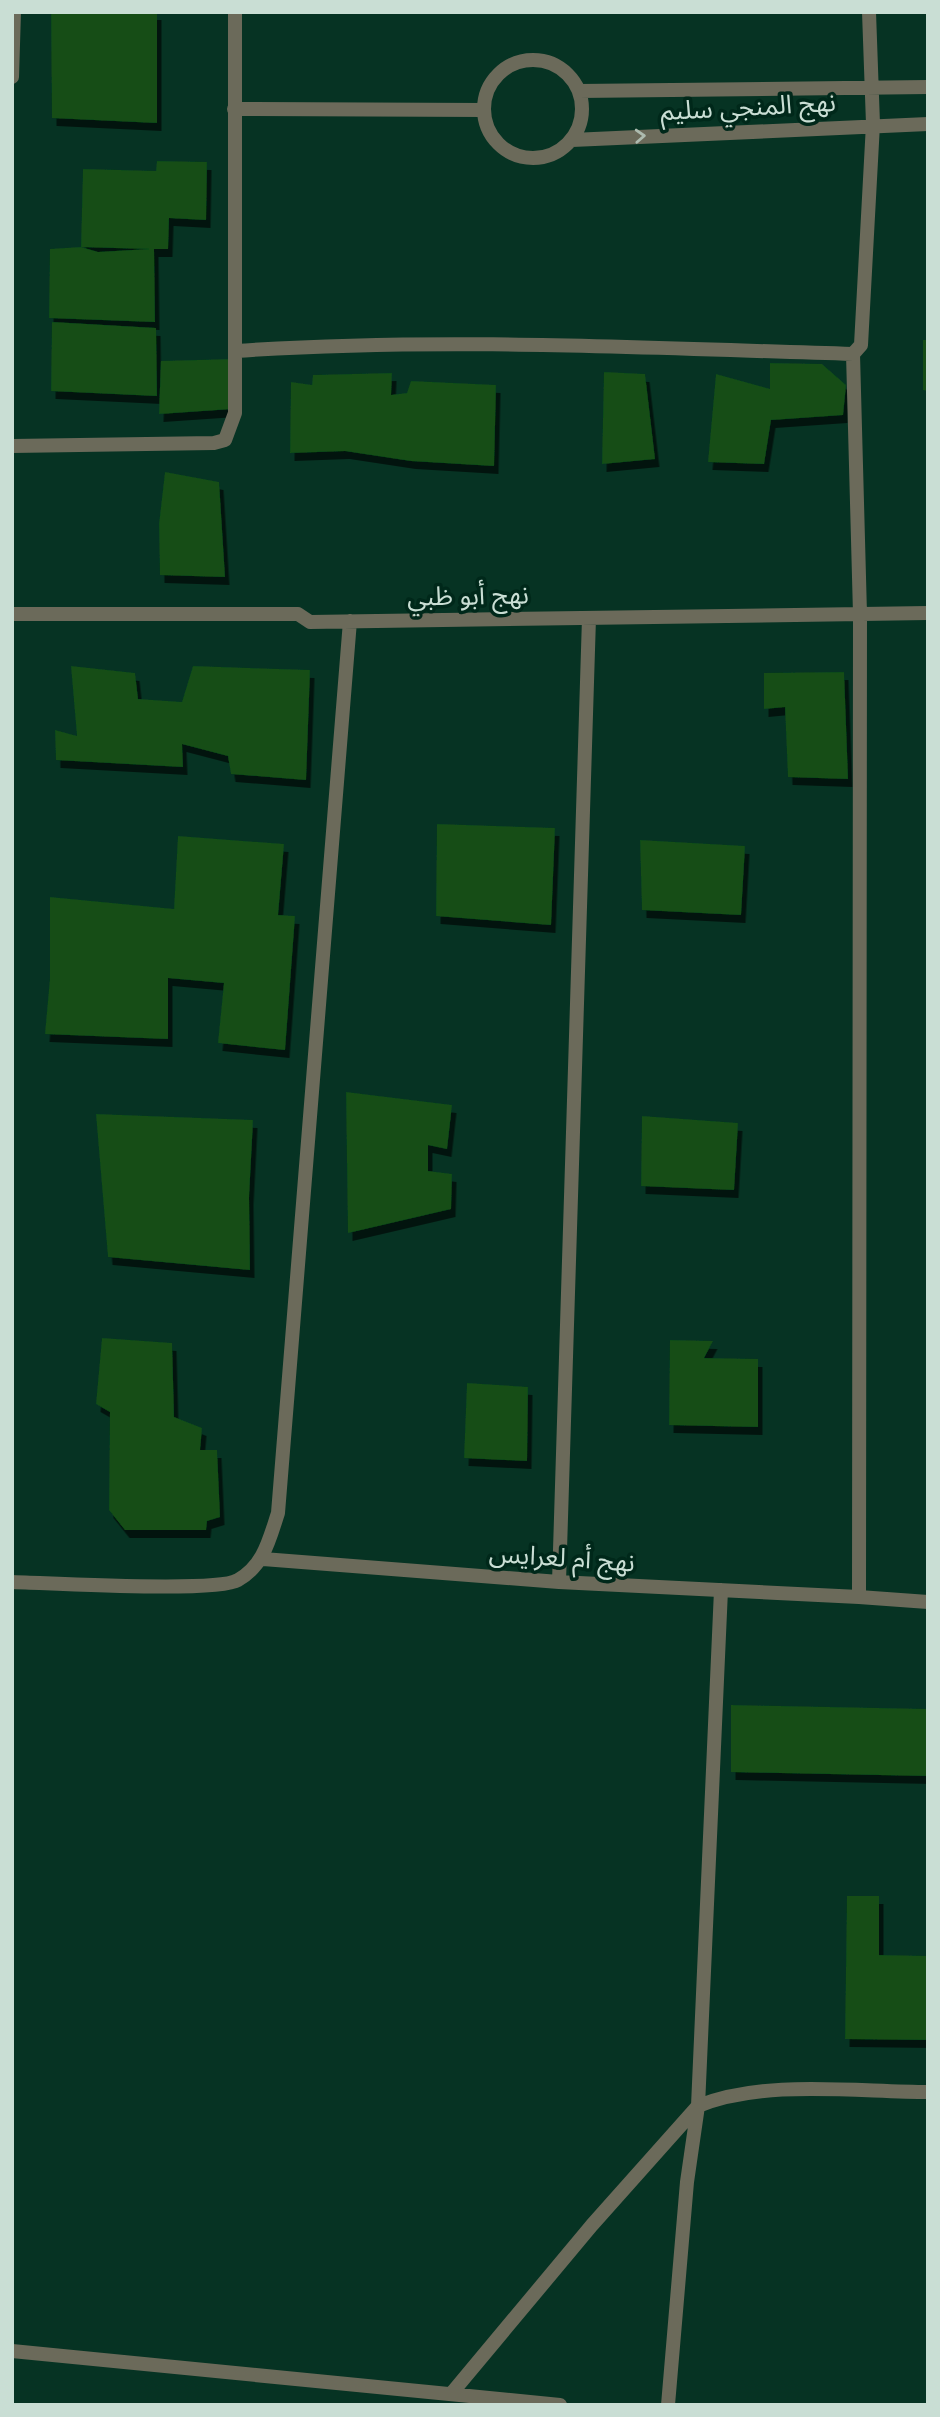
<svg xmlns="http://www.w3.org/2000/svg" width="940" height="2417" font-family="Mulish,'Noto Sans Arabic',sans-serif">
<style>
.building{fill:#124d19;filter:url(#shadow)}
.lines{fill:none;stroke-linecap:round;stroke-linejoin:round}
.minor{stroke:#6b6a5a;stroke-width:14}
.oneway{stroke:#adbbaf}
.labels{text-anchor:middle;dominant-baseline:central;stroke-width:7;stroke-linejoin:round;paint-order:stroke}
.street-label{font-size:26px;fill:#c9ded4;stroke:#00281a}
</style>
<defs>
<filter id="shadow"><feDropShadow dx="4.5" dy="8" stdDeviation="0" flood-color="#0009"/></filter>
</defs>
<rect width="100%" height="100%" fill="#063323"/>
<!-- building -->
<path class="building" d="M51,12H157V123L52,118Z
M157,161L207,162L206,220L169,218L168,249H154L155,322L49,318L50,249L81,247L98,252L149,249L81,247L83,169L156,171Z
M52,322L156,328L157,396L51,391Z
M923,340H928V391L923,390Z
M233,359L232,409L159,414L161,361Z
M770,363L822,364L846,385L843,415L771,420L764,464L708,462L716,374L770,389Z
M604,372L645,374L655,459L602,464Z
M392,373L391,395L407,393L411,381L496,385L494,466L411,461L345,451L290,453L291,382L312,385L313,375Z
M165,472L219,482L225,577L160,575L159,524Z
M71,666L135,673L138,699L182,702L193,666L310,670L306,780L231,774L228,756L182,744L183,767L56,760L55,730L77,736Z
M844,672L848,779L788,777L785,707L764,709V673Z
M437,824L555,828L551,925L436,916Z
M178,836L284,844L278,915L295,916L285,1050L218,1043L224,983L168,978V1039L45,1034L50,978V897L174,909Z
M640,840L745,846L741,915L642,910Z
M346,1092L452,1105L447,1149L428,1145V1171L452,1174L451,1209L348,1233Z
M96,1114L253,1120L249,1197L250,1270L108,1257Z
M642,1116L738,1123L734,1190L641,1186Z
M102,1338L172,1343L174,1417L202,1428L200,1450H217L220,1517L207,1521L206,1530H125L109,1510L110,1412L96,1404Z
M670,1340L713,1341L704,1358L758,1359V1427L669,1425Z
M467,1383L528,1387L527,1461L464,1458Z
M731,1705L928,1709V1776L731,1772Z
M847,1896H879V1955L928,1956V2040L845,2039Z"/>
<g class="lines">
<!-- minor -->
<path class="minor" d="M484 109a49 49 0 1 1 98 0a49 49 0 1 1-98 0Z
M12,77L14,12
M579,91L928,87
M234,109L484,110
M572,140L928,124
M235,351C441,337 647,348 853,354L861,345L873,124L869,12
M853,354L860,614L859,1597L928,1602
M12,446L214,443L225,440L235,413V12
M12,614H298L310,622L928,613
M263,1559L559,1582L859,1597
M12,1582C48,1583 217,1593 238,1580C264,1565 269,1540 278,1513L350,621
M559,1582L589,618
M12,2351L560,2405
M451,2394L592,2225L698,2106L721,1590
M668,2405L687,2182L698,2106C764,2079 856,2092 928,2092"/>
</g>
<!-- one-way arrows -->
<defs><path id="oneway-chevron" d="M-2-3.5L2.5 0L-2 3.5" fill="none" stroke-width="1.6" stroke-linecap="round" stroke-linejoin="round" transform="scale(1.75)"/></defs>
<use class="oneway" href="#oneway-chevron" transform="translate(640 136) rotate(-3)"/>
<g class="labels">
<!-- street labels -->
<g class="street-label">
<text transform="translate(748 106) rotate(-3)">نهج المنجي سليم</text>
<text transform="translate(468 595) rotate(-1)">نهج أبو ظبي</text>
<text transform="translate(562 1557) rotate(4)">نهج أم لعرايس</text>
</g>
</g>
<!-- border -->
<rect width="940" height="2417" fill="none" stroke="#c9ded4" stroke-width="28"/>
</svg>
